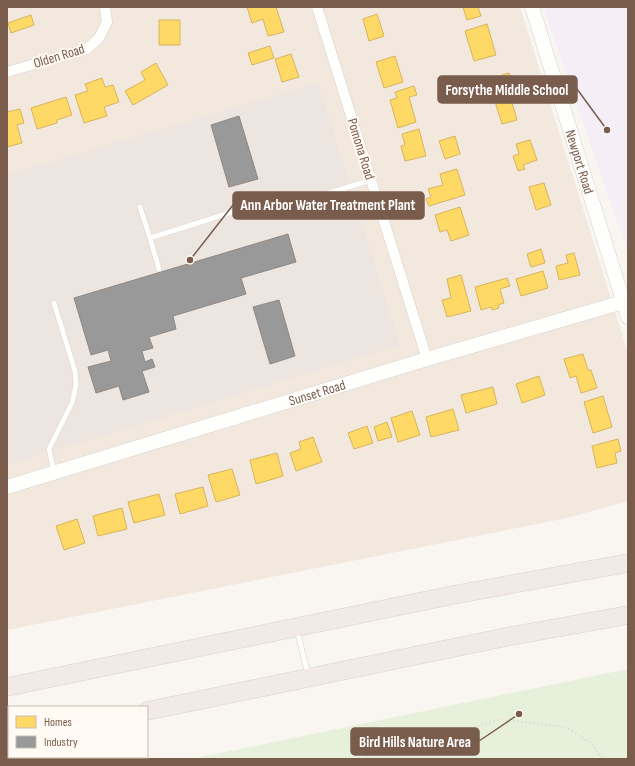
<svg xmlns="http://www.w3.org/2000/svg" width="635" height="766" font-family="'Sofia Sans Condensed',sans-serif">
<style>
.residential{fill:#f2e8de}
.industrial{fill:#ede5e0}
.education{fill:#f6eef6}
.green{fill:#e7f0db}
.homes{fill:#ffd966;stroke:#d7b45e}
.industry{fill:#999;stroke:#908782}
.lines{fill:none;stroke-linecap:round;stroke-linejoin:round}
.lane-casing{stroke:#d7d1cb;stroke-width:6}
.street-casing{stroke:#d7d1cb;stroke-width:11}
.secondary-casing{stroke:#d9d2cb;stroke-width:15}
.highway-casing{stroke:#dad1cc;stroke-width:19}
.path{stroke:#dcd5d0;stroke-width:2;stroke-dasharray:1 3;stroke-linecap:butt}
.lane{stroke:#fefefd;stroke-width:5}
.street{stroke:#fefefd;stroke-width:10}
.secondary{stroke:#fefefd;stroke-width:14}
.highway{stroke:#f2eae7;stroke-width:18}
.labels{text-anchor:middle;dominant-baseline:central;stroke-width:4;stroke-linejoin:round;paint-order:stroke}
.street-label{font-size:14px;fill:#7a5c4d;stroke:#fffaf3}
.leader{fill:none;stroke:#7a5c4d;stroke-width:1.5}
.callout-dot{fill:#7a5c4d;stroke:#fffaf3;stroke-width:1.5}
.callout{fill:#7a5c4d;stroke:#7a5c4d;stroke-width:1.5}
.callout-label{font-size:15px;text-anchor:middle;font-weight:bold;fill:#fff}
</style>
<rect width="100%" height="100%" fill="#f9f5f0"/>
<!-- residential -->
<path class="residential" d="M7,7H520L628,353V501L567,518L7,630Z"/>
<!-- industrial -->
<path class="industrial" d="M318,83L400,345L7,465V175Z"/>
<!-- education -->
<path class="education" d="M543,7H628V253Z"/>
<!-- green -->
<path class="green" d="M628,669V759H192Z"/>
<!-- homes -->
<path class="homes" d="M247,7H276L284,32L268,36L263,19L252,23Z
M463,7H478L481,16L467,20Z
M377,14L384,36L369,41L363,19Z
M31,15L34,25L11,33L8,23Z
M159,20H180V45H159Z
M487,24L496,55L474,61L465,31Z
M270,46L274,58L252,65L248,53Z
M291,54L299,77L282,82L275,59Z
M395,56L403,82L384,88L376,62Z
M156,63L168,85L133,105L125,91L145,80L141,72Z
M509,73L512,84L507,85L517,120L502,124L492,92L486,94L483,81Z
M102,78L105,87L113,85L119,102L104,107L107,116L84,123L75,95L88,91L85,84Z
M414,86L417,95L409,97L416,122L398,128L390,100L397,98L395,92Z
M66,97L72,115L57,120V123L37,129L31,108Z
M20,109L24,123L17,125L22,143L7,147V112Z
M419,129L426,156L405,161L401,146L405,145L402,134Z
M455,136L460,154L445,159L439,141Z
M530,140L537,160L523,165L525,169L518,171L513,156L519,154L516,144Z
M457,169L465,195L429,206L426,199L431,197L428,189L443,185L440,174Z
M544,183L551,205L536,210L529,187Z
M460,207L469,235L451,241L447,230L440,232L435,215Z
M541,249L545,263L531,267L527,254Z
M574,253L580,275L559,280L556,266L568,263L566,255Z
M543,271L548,288L521,296L516,279Z
M461,275L471,311L447,317L442,300L451,298L447,279Z
M507,278L510,286L500,289L504,303L498,305L499,308L492,310L491,307L481,310L475,287Z
M583,354L588,370H591L597,388L581,393L576,376L570,378L564,359Z
M539,376L545,395L522,403L516,384Z
M493,387L497,404L466,413L461,395Z
M603,396L612,427L593,433L584,402Z
M453,409L459,430L431,437L426,417Z
M412,411L420,435L398,442L391,418Z
M387,422L392,437L378,441L374,427Z
M367,426L373,443L354,449L348,433Z
M313,437L322,462L296,471L290,453L301,449L299,442Z
M618,439L621,451L615,453L617,463L597,468L592,446Z
M277,453L283,476L256,484L250,460Z
M232,469L240,495L216,502L208,475Z
M203,487L208,506L180,514L175,494Z
M159,494L165,515L134,523L128,502Z
M122,508L127,529L98,536L93,516Z
M77,519L85,543L64,550L56,526Z"/>
<!-- industry -->
<path class="industry" d="M239,116L258,179L229,187L211,125Z
M288,234L296,262L241,278L246,294L173,316L176,329L149,337L153,348L142,351L145,362L152,359L155,367L142,371L149,392L123,400L119,386L96,393L88,367L111,361L108,350L91,355L74,298Z
M279,300L295,356L270,364L253,307Z"/>
<g class="lines">
<defs>
<path id="lane" d="M140,207L150,238L255,205L258,215L371,180
M150,238L159,269
M54,303L75,371L76,385L72,403L49,449L54,471
M297,630L308,675"/>
<path id="street" d="M317,7L427,359
M7,72L87,49L99,38L107,22L105,7"/>
<g id="secondary">
<path id="s1" d="M532,7L628,317"/>
<path id="s2" d="M7,487L427,359L623,302"/>
</g>
<path id="highway" d="M7,687L453,595L628,563
M147,711L506,637L628,615
M7,739H9"/>
</defs>
<!-- lane casing -->
<use href="#lane" class="lane-casing"/>
<!-- street casing -->
<use href="#street" class="street-casing"/>
<!-- secondary casing -->
<use href="#secondary" class="secondary-casing"/>
<!-- highway casing -->
<use href="#highway" class="highway-casing"/>
<!-- path -->
<path class="path" d="M362,759L397,744L434,737L459,739L474,728L498,720L536,723L567,728L591,743L603,759"/>
<!-- lane -->
<use href="#lane" class="lane"/>
<!-- street -->
<use href="#street" class="street"/>
<!-- secondary -->
<use href="#secondary" class="secondary"/>
<!-- highway -->
<use href="#highway" class="highway"/>
</g>
<g class="labels">
<!-- street labels -->
<g class="street-label">
<text transform="translate(59 56) rotate(-17)">Olden Road</text>
<text transform="translate(361 149) rotate(73)">Pomona Road</text>
<text stroke="none"><textPath href="#s1" startOffset="162">Newport Road</textPath></text>
<text stroke="none"><textPath href="#s2" startOffset="324">Sunset Road</textPath></text>
</g>
</g>
<!-- callouts -->
<path class="leader" d="M607 130L577 89M190 260L233 205M519 714L479 741"/>
<g class="callout-dot">
<circle cx="607" cy="130" r="4"/>
<circle cx="190" cy="260" r="4"/>
<circle cx="519" cy="714" r="4"/>
</g>
<g class="callout">
<rect x="438" y="76" width="139" height="27" rx="4"/>
<rect x="233" y="192" width="191" height="27" rx="4"/>
<rect x="351" y="728" width="128" height="27" rx="4"/>
</g>
<g class="callout-label">
<text x="507" y="95">Forsythe Middle School</text>
<text x="328" y="210">Ann Arbor Water Treatment Plant</text>
<text x="415" y="747">Bird Hills Nature Area</text>
</g>
<!-- border -->
<rect width="635" height="766" fill="none" stroke="#7a5c4d" stroke-width="16"/>
<!-- legend -->
<rect x="8" y="706" width="140" height="52" fill="#fffaf3" stroke="#cabbb1"/>
<rect x="16" y="716" width="20" height="12" fill="#ffd966" stroke="#cabbb1"/>
<text x="44" y="726" font-size="12" fill="#7a5c4d">Homes</text>
<rect x="16" y="736" width="20" height="12" fill="#999999" stroke="#cabbb1"/>
<text x="44" y="746" font-size="12" fill="#7a5c4d">Industry</text>
</svg>
